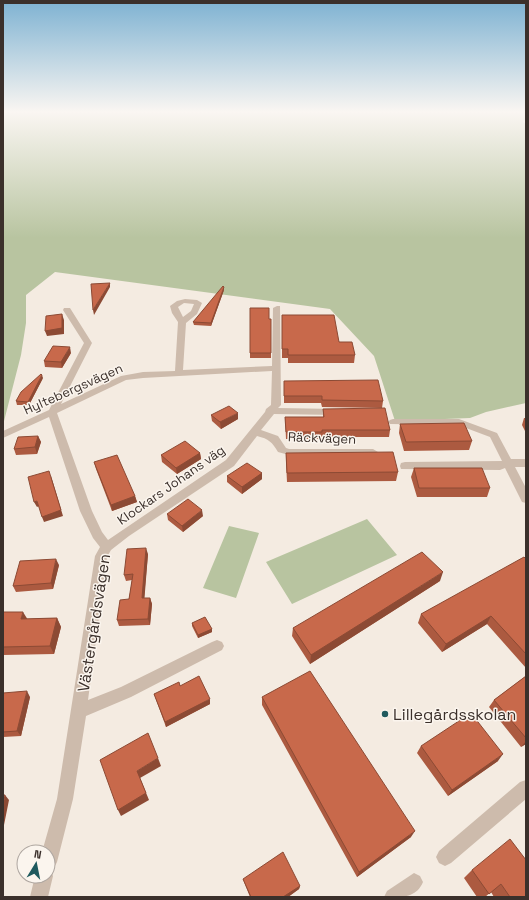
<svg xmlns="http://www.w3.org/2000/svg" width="529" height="900" font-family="'Space Grotesk',sans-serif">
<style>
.green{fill:#b8c4a0}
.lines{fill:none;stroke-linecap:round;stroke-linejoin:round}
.street{fill:#cdbbac;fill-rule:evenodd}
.wall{fill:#ac5a40}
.shaded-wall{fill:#8c4a34}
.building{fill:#c8694b;stroke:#8c4a34}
.poi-dot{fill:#1f5a5e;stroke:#fbf5ee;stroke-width:1.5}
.labels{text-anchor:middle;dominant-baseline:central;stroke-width:3;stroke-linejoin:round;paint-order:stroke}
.street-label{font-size:13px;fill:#3b302b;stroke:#fbf5ee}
.near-street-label{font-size:16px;fill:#3b302b;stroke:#fbf5ee}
.near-poi-label{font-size:16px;fill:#3b302b;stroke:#fbf5ee;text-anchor:start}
</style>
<rect width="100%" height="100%" fill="#f4ebe1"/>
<!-- green -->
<path class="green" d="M3,113H526V120H524L523,122L526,124V403L486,412L470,418L395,421L374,356L330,309L55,272L26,295V323L21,355L3,425Z
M367,519L397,555L292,604L266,562Z
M229,526L259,533L236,598L203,588Z"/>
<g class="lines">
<!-- street -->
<path class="street" d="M185,299L197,300L202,303L197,314L186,323L183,370L272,366L273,308L277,306H280L281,405L278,408L337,409L342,412L337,415L274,414L261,430L278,436L286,448L289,449H373L378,452L373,455H289L278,452C272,442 269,439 257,436L234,466L129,536L111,550L107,557L88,700L121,687L212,642L217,640L222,642L224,646L222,650L131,697L86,716L73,799L57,862L54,868L50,870L53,876L48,897H30L35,876H48V852H42L57,799L95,556L100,547L93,538L80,511L49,417L3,438V431L49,410L84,343L63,310L64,308H70L92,343L61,404L121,376L143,372L175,371L178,322L172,313L170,306L177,301ZM184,303L194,304L191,311L183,317L178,307ZM272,371L271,405L266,409L265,412L226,460L108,540L102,532L92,511L57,413L126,380L143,378Z
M393,419H459L497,433L511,459H526V467H515L526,488V503L522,502L505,468L500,470L401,469L400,466L401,463L405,462L502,461L490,437L458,425L390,424L388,422L390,420Z
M526,780V799L451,863L445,866L439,863L436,857L439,851L520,782Z
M414,873L420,876L423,882C416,899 400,897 384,897L387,891Z"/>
</g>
<!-- wall -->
<path class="wall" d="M224,290L211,326L194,325L193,322Z
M250,308L269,319H271V358H250Z
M282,324L339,342L355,355L354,363H288V358H282Z
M71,353L62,368L45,367L44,361Z
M43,378L29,405H17L16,401Z
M284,381L383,401L382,408L322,407L321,403H284Z
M323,409L390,430L389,437H321V439H286L285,417H323Z
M211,415L238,419L221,429L212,421Z
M524,418H526V433L522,425Z
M400,424L472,441L469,450L404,451L399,433Z
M38,436L41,442L37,454L16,455L14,449Z
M200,453L201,459L177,474L162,462L161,455Z
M286,453L398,472L396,481L287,482L286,462Z
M94,462L135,496L137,502L112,511L96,469Z
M414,468L490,488L487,497H417L411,477Z
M262,473V479L242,494L227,482V476Z
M167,514L203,516L183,532L168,520Z
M148,554L144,598H150L152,604L150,625L119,626L117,620L129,599L132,580L126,581L124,575Z
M526,559V668L487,624L442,652L418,623L421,614Z
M59,565L53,589L16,592L13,586Z
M440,581L310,664L292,636L293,628Z
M3,612L27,619L57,618L61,627L54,654L3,655Z
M192,623L212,629V632L198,638L192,626Z
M526,676V744L521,747L489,707L494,700Z
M180,686L210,704L166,727L154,694Z
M3,693L30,697L21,736L3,737Z
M262,697L411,837L357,877L262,705Z
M421,746L498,761L448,796L417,753Z
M472,870L526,897H494L491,892L485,897H477L464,878Z
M243,879L300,886L299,889L288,897H250L244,882Z"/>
<!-- shaded-wall -->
<path class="shaded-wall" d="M110,283V287L94,315L93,310Z
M224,287V290L211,326V323Z
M62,314L64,320V334L47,336L45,331Z
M70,347L71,353L62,368L61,362Z
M42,375L43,378L29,405L28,402Z
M238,413V419L221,429L220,422Z
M38,436L41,442L37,454L35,447Z
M200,453L201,459L177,474L176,468Z
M262,473V479L242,494V487Z
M51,476L63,516L44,522L42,517Z
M135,496L137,502L112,511L111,505Z
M37,501L39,506L37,507L34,502Z
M202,510L203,516L183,532L182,526Z
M146,548L148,554L144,604L142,598Z
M56,559L59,565L53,589L51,583Z
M443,572L440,581L310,664L311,655Z
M150,598L152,604L150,625L148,619Z
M23,612L28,620L21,619Z
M491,616L487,624L442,652L446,644Z
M57,618L61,627L54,654L50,646Z
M212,629V632L198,638V635Z
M27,691L30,697L21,736L17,731Z
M210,699V704L166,727L165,722Z
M526,741V744L521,747Z
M503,754L498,761L448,796L452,790Z
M158,758L161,766L140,778L149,800L121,816L118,810L137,771Z
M5,795L9,800L3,830V806Z
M415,831L411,837L357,877L359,872Z
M300,886L299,889L288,897H283Z"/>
<!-- building -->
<path class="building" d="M110,283L93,310L91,284Z
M223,286L224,287L211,323L193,322Z
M250,308H269V319H271V353H250Z
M62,314V328L45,331L46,316Z
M282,315H334L339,342H352L355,355H288V349H282Z
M53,346L70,347L61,362L44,361Z
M41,374L42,375L28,402L16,401L21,392Z
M378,380L383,401L322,400V396H284V381Z
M229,406L238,413L220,422L211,415Z
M385,408L390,430H322V432H286L285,417H324L323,409Z
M464,423L472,441L406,442L400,424Z
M38,436L35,447L14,449L18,437Z
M185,441L200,453L176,468L161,455Z
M393,452L398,472L287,473L286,453Z
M117,455L135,496L111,505L94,462Z
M247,463L262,473L242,487L227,476Z
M414,468H482L490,488H419Z
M49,471L61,510L42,517L37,501L34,502L28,477Z
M188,499L202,510L182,526L167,514Z
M146,548L142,598H150L148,619L117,620L120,600L129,599L133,574L124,575L127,549Z
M422,552L443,572L311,655L293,628Z
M524,557L526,559V654L491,616L446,644L421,614Z
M56,559L51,583L13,586L20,561Z
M3,612H23L21,619L57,618L50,646L3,647Z
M205,617L212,629L198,635L192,623Z
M310,671L415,831L359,872L262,697Z
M199,676L210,699L165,722L154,694L179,682L180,686Z
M526,676V738L494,700Z
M27,691L17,731L3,732V693Z
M471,713L503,754L452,790L421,746Z
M148,733L158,758L137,771L146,793L118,810L100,760Z
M3,795H5L3,806Z
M510,839L526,860V897H510L501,884L489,894L472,870Z
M283,852L300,886L283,897H251L243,879Z"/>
<!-- sky -->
<linearGradient id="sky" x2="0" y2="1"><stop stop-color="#7eb2d2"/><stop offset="0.47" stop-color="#faf6f2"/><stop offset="1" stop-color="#faf6f2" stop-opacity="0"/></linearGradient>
<rect width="529" height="238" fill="url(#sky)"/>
<!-- markers -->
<circle class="poi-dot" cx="385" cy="714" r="4"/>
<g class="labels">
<!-- street labels -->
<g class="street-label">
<text transform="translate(73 389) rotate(-24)">Hyltebergsvägen</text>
<text transform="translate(322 438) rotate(2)">Räckvägen</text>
<text transform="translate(171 485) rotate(-35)">Klockars Johans väg</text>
</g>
<!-- near-street labels -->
<g class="near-street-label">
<text transform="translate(94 623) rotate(-81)">Västergårdsvägen</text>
</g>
<!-- near-poi labels -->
<g class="near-poi-label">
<text x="393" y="714">Lillegårdsskolan</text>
</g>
</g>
<!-- border -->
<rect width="529" height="900" fill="none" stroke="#3b302b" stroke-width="8"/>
<!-- north arrow -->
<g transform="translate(36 864) rotate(10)"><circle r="19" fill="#fbf5ee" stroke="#aea6a0"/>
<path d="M0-3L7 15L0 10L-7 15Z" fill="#1f5a5e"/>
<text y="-6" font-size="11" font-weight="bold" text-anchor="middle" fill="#3b302b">N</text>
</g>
</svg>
